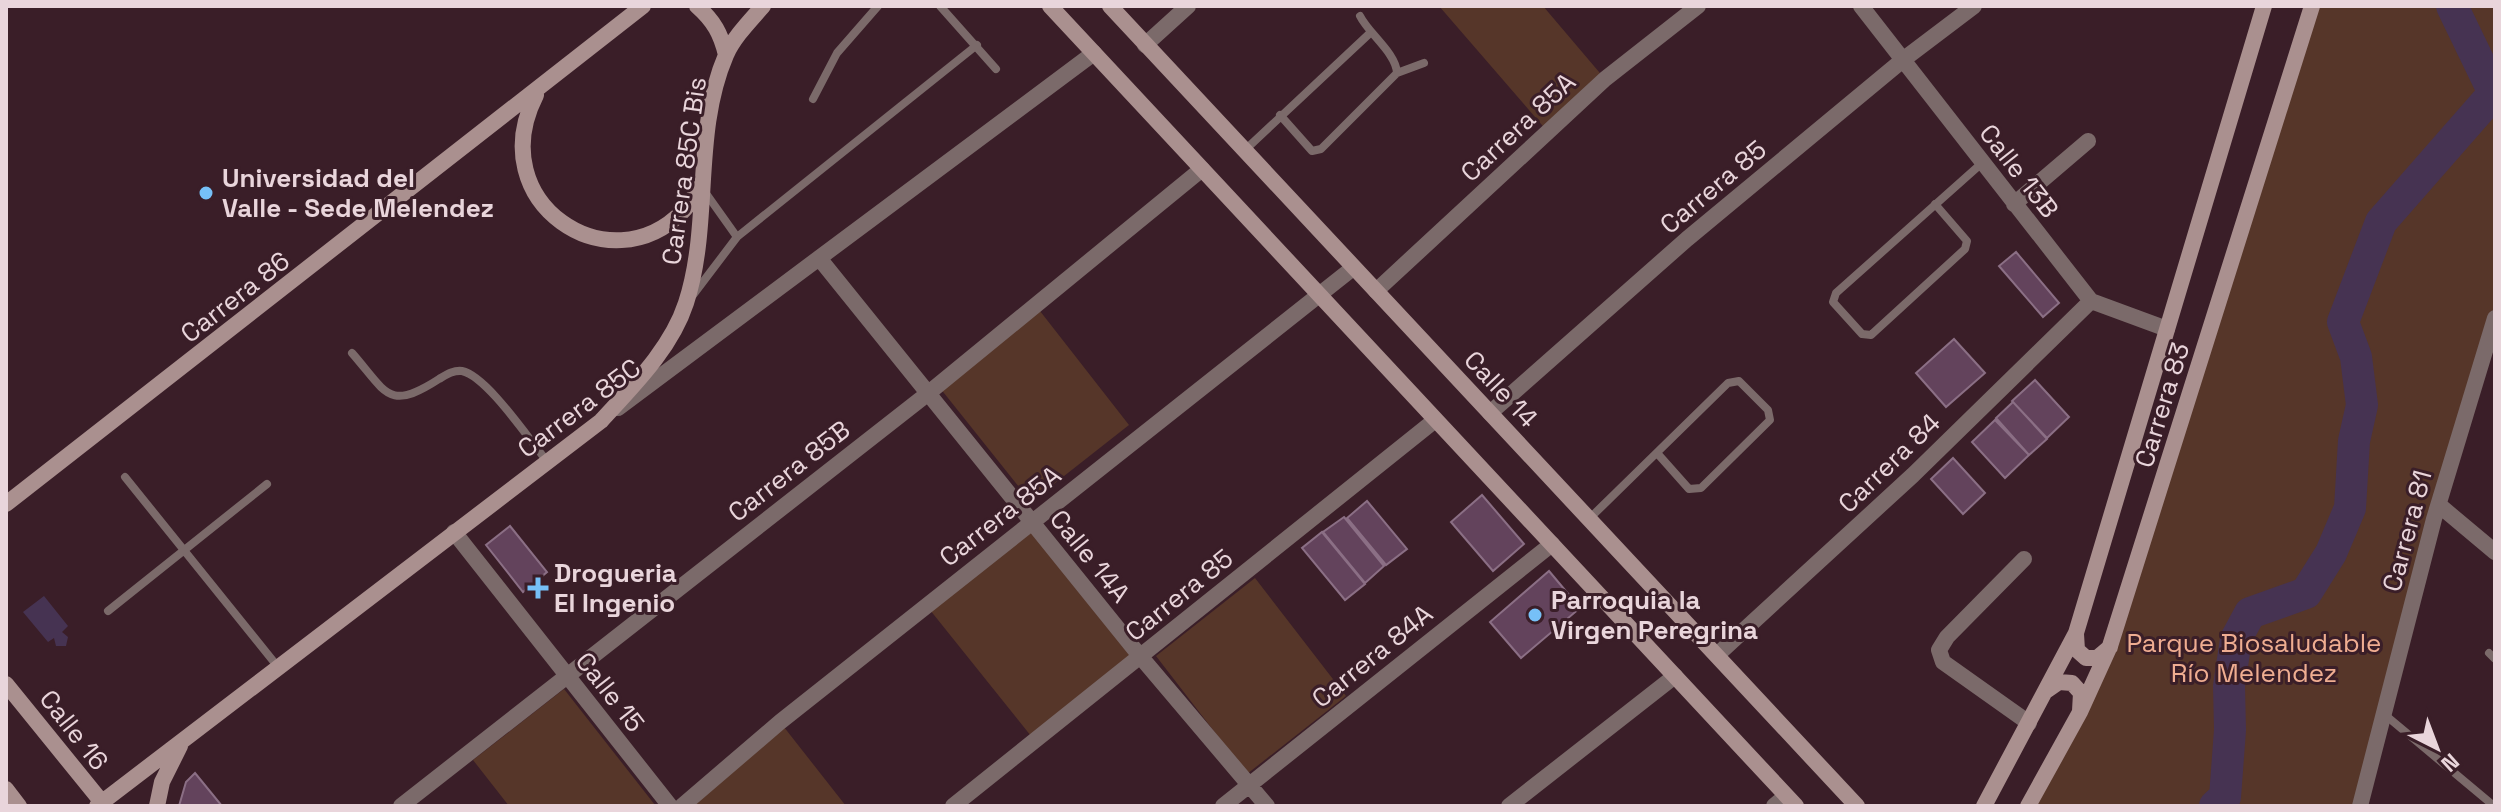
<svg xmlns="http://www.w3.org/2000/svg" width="2501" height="812" font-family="'Space Grotesk',sans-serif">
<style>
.green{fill:#563629}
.water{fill:#463352}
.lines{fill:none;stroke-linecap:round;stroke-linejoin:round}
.river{stroke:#463352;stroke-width:32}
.building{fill:#63435c;stroke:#8b6f85;stroke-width:2}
.lane{stroke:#7b6a6a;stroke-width:8}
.street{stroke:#7b6a6a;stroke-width:16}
.secondary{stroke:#aa908f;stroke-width:16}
.poi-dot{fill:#76c0f7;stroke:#3a1e28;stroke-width:3}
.labels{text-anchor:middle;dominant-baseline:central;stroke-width:6;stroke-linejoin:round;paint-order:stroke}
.street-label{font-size:26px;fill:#e9d5db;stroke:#3a1e28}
.poi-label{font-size:26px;font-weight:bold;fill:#e9d5db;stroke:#3a1e28;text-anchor:start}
.park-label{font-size:26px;fill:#efad91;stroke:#3a1e28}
</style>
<rect width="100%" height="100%" fill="#3a1e28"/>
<!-- green -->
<path class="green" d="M1439,6H1543L1605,79L1548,132Z
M2312,6H2495V318L2360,806H2028L2080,712Z
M1040,311L1129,425L1031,502L940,388Z
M1032,522L1140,656L1035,741L926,605Z
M1255,578L1346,696L1247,774L1156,656Z
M564,689L655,805L654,806H509L473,760Z
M780,722L846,806H682Z"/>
<!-- water -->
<path class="water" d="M44,596L68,626L62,632L68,637L66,646H56L54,638L48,642L23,612Z"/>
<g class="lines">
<!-- river -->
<path class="river" d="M2215,806L2225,797L2230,730L2229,686L2236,639L2250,613L2306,593L2331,553L2350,508L2354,441L2362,405L2356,357L2343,322L2381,222L2494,93L2452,6"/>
</g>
<!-- building -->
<path class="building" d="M2016,252L2059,303L2043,317L1999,266Z
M1954,339L1985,373L1946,407L1916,373Z
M2035,380L2069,417L2047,438L2012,401Z
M2013,402L2047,439L2029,455L1996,418Z
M1995,420L2029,455L2005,478L1972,442Z
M1953,458L1985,493L1963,514L1931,479Z
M1482,495L1524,544L1493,571L1451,522Z
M1367,501L1407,549L1386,565L1347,518Z
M1344,517L1384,566L1365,583L1323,532Z
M510,526L547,572L523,592L486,545Z
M1322,532L1365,584L1345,600L1302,548Z
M1549,571L1580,608L1521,658L1490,622Z
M195,773L222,806H179L186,782Z"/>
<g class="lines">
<!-- lane -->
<path class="lane" d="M940,6L996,69
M1360,16C1369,34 1396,53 1397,73
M813,99L837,53L878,6
M1280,115L1312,151L1321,149L1397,73L1424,63
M1245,150L1369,34
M705,192L737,237
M1935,204L1967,241L1965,249L1871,335L1862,334L1833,302L1836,293L1982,163
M693,295L737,237L977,45
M352,353C387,393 388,412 439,379C446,375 453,370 462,371C487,376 530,441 547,461
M125,477L278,667
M1589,519L1728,383L1739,381L1768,410L1770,420L1701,488L1689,489L1657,453
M108,611L267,484
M2489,653L2495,659
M2384,714L2494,806"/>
<!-- street -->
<path class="street" d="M1861,6L2091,301L2167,329
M1145,45L1188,6
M2014,204L2088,141
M819,258L1140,656L1267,806
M1376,291L1605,79L1698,6
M618,408L1094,53
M1490,413L1687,239L1904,59L1974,6
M2439,505L2495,552
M454,532L670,806
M2024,559L1947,637L1939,650L1943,662L2029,723
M1717,655L1913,475L2091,301
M401,806L926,395L1202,169
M682,806L780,722L1353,268
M953,806L1434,421
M1223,806L1552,544
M1509,806L1675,676
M1774,806L1786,796
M2360,806L2434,519L2495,318"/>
<!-- secondary -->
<path class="secondary" d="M697,6C714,21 721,34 726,55
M1050,6L1796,806
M1110,6L1857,806
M536,95C481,203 610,287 683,211C690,204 695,194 701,186
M6,504L643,6
M2076,634L2077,650L2086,658H2097L2110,647
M6,684L105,806
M2046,691L2059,682L2072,683L2081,693L2080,711
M6,789L19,806
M97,806L601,421C633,386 671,349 686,303C712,223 692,134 726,55C734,37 750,21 763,6
M157,806L162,782L180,746
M1984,806L2076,633L2264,6
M2028,806L2080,712L2110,646L2312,6"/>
</g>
<!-- markers -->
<g class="poi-dot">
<circle cx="206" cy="193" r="8"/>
<path d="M534 576h8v8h8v8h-8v8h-8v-8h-8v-8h8z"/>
<circle cx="1535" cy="615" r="8"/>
</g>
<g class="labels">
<!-- street labels -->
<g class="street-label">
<text transform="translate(1518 127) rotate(-43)">Carrera 85A</text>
<text transform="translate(684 171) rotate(-82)">Carrera 85C Bis</text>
<text transform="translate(2019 171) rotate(52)">Calle 13B</text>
<text transform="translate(1713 187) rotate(-40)">Carrera 85</text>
<text transform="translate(235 297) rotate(-38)">Carrera 86</text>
<text transform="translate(1501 389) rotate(47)">Calle 14</text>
<text transform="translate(2162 405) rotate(-73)">Carrera 83</text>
<text transform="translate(579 408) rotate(-37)">Carrera 85C</text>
<text transform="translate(1889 463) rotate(-44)">Carrera 84</text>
<text transform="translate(789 471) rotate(-38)">Carrera 85B</text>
<text transform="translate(1000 516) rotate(-38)">Carrera 85A</text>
<text transform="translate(2407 531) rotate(-75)">Carrera 81</text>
<text transform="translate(1090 556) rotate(51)">Calle 14A</text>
<text transform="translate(1179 595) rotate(-39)">Carrera 85</text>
<text transform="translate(1372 656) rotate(-39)">Carrera 84A</text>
<text transform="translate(610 692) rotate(52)">Calle 15</text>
<text transform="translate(74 730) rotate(52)">Calle 16</text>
</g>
<!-- poi labels -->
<g class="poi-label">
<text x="222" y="178">Universidad del<tspan x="222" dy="30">Valle - Sede Melendez</tspan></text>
<text x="554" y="573">Drogueria<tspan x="554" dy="30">El Ingenio</tspan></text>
<text x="1551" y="600">Parroquia la<tspan x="1551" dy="30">Virgen Peregrina</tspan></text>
</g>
<!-- park labels -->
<g class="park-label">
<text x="2254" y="643">Parque Biosaludable<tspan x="2254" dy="30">Río Melendez</tspan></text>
</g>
</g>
<!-- border -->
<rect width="2501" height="812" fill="none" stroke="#e9d5db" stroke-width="16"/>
<!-- north arrow -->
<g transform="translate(2437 748) rotate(138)" stroke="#3a1e28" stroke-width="6" paint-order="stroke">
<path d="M0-6L14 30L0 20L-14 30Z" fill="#e9d5db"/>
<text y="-12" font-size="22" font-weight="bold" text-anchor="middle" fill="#e9d5db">N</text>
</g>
</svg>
